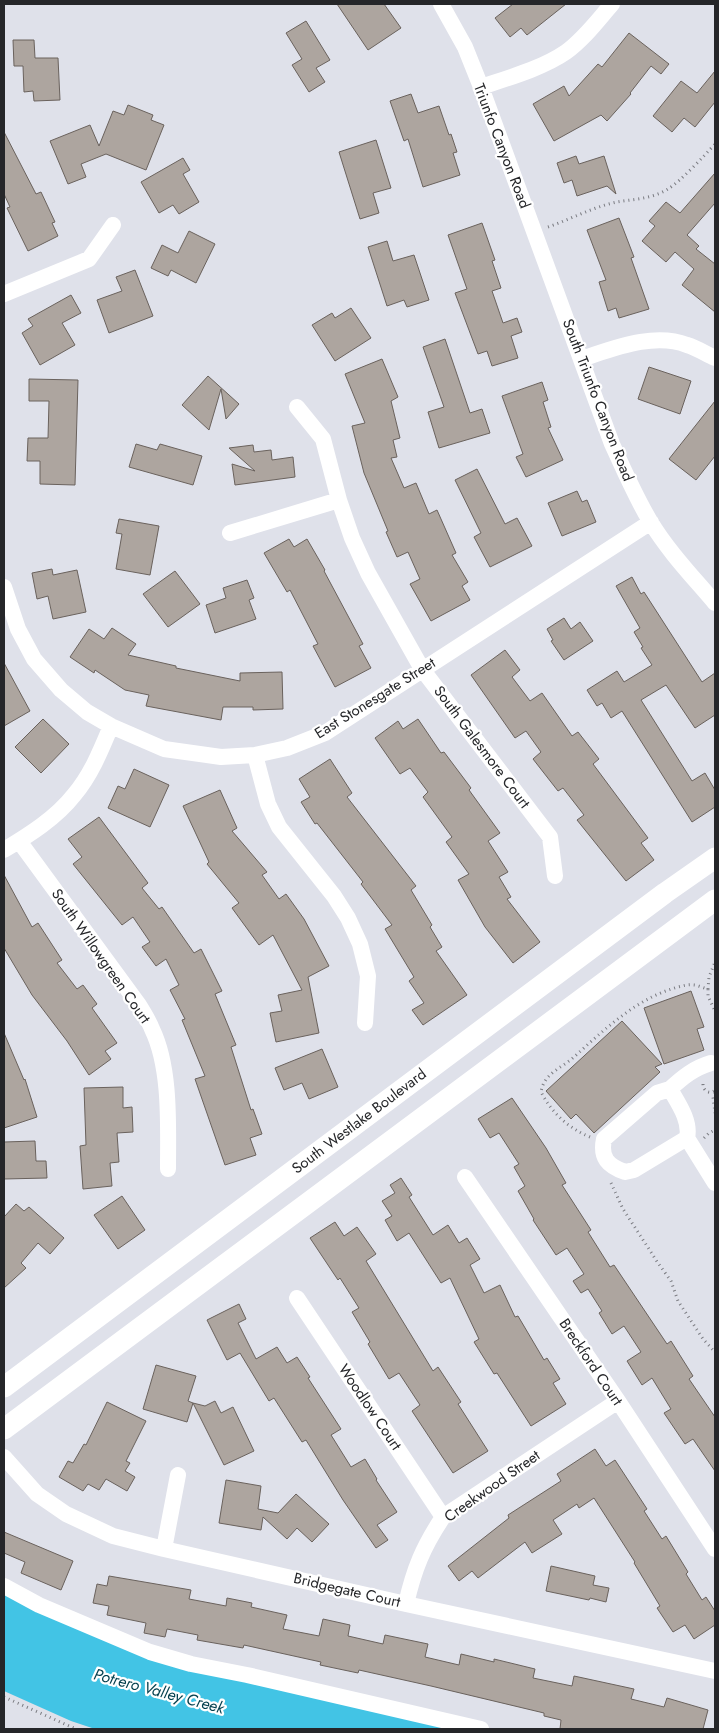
<svg xmlns="http://www.w3.org/2000/svg" width="719" height="1733" font-family="Jost,sans-serif">
<style>
.water{fill:#42c4e5}
.building{fill:#ada59f;stroke:#6a625d}
.lines{fill:none;stroke-linecap:round;stroke-linejoin:round}
.path{stroke:#7b7c82;stroke-width:3;stroke-dasharray:1 4;stroke-linecap:butt}
.minor{stroke:#fff;stroke-width:16}
.major{stroke:#fff;stroke-width:21}
.labels{text-anchor:middle;dominant-baseline:central;stroke-width:4.5;stroke-linejoin:round;paint-order:stroke}
.street-label{font-size:15px;fill:#252629;stroke:#fff}
.water-label{font-size:16px;font-style:italic;fill:#033f4d;stroke:#fff}
</style>
<rect width="100%" height="100%" fill="#dfe1ea"/>
<!-- water -->
<path class="water" d="M4,1592L129,1651L451,1729H95L71,1721L4,1691Z"/>
<!-- building -->
<path class="building" d="M337,4H384L401,28L368,50Z
M513,4H566L527,35L521,28L510,37L495,18Z
M306,21L330,60L316,68L325,82L309,92L292,65L302,59L286,33Z
M629,33L669,64L661,74L651,66L630,93L631,94L607,121L601,115L554,141L533,104L564,86L569,96L598,64L602,67Z
M13,40H34L35,58H58L60,100L34,101L33,91L24,92L23,66H14Z
M715,71V102L695,127L684,118L672,132L653,116L681,81L697,93Z
M411,94L418,113L439,106L449,135L451,134L457,152L453,153L460,175L423,187L408,139L404,141L390,101Z
M128,105L153,115L151,120L164,125L146,170L106,154L81,164L86,177L68,184L50,141L90,125L99,146L113,111L124,115Z
M4,132L36,194L41,192L55,222L52,223L58,236L28,251L7,208L10,207L4,194Z
M376,140L391,188L373,193L379,213L360,219L339,152Z
M576,156L579,164L604,156L616,194L607,186L577,196L572,180L564,183L557,163Z
M183,158L190,170L183,174L199,202L179,214L173,205L159,213L141,182Z
M715,173V203L687,235L699,246L696,249L715,264V312L682,285L694,269L675,252L666,262L642,241L655,226L649,221L666,202L680,213Z
M619,218L634,257L631,258L649,309L619,318L616,308L608,311L599,282L606,280L587,230Z
M482,223L495,260L492,261L501,288L492,291L503,323L517,318L522,332L511,336L518,358L492,366L487,351L478,354L455,293L467,289L448,235Z
M189,231L215,244L196,283L171,270L168,276L151,268L162,245L178,253Z
M387,241L393,261L414,255L429,300L407,307L404,300L387,306L368,247Z
M135,270L153,316L109,333L97,300L122,291L116,277Z
M71,295L81,313L62,323L75,345L40,365L22,333L33,326L28,319Z
M351,308L371,338L335,361L312,325L332,313L335,318Z
M445,339L470,413L482,409L490,433L439,448L428,412L444,407L423,347Z
M382,359L398,397L391,401L400,438L393,440L397,457L391,458L404,488L416,483L429,514L437,510L456,553L452,555L468,582L462,586L470,600L431,621L410,584L420,579L408,552L397,557L386,532L388,531L364,473L352,426L365,423L345,374Z
M649,367L691,381L680,414L638,399Z
M208,376L239,404L226,419L221,389L209,430L182,405Z
M29,379L78,380L75,485L40,484V461H27L28,438H48L49,401H29Z
M542,382L548,400L543,402L551,427L548,428L563,460L526,477L516,457L523,454L502,396Z
M715,401V456L696,480L669,459Z
M136,444L157,450L160,444L202,456L193,485L129,467Z
M253,445L254,452L271,450L272,460L293,457L295,477L235,485L232,464L255,471L229,448Z
M477,469L505,524L517,518L532,546L490,567L474,537L481,533L455,480Z
M577,491L582,502L587,500L596,522L562,536L548,503Z
M119,519L159,526L150,575L116,569L122,534L116,533Z
M289,539L294,547L307,539L325,570L324,571L363,644L359,646L371,668L335,687L313,646L318,644L290,590L287,592L264,553Z
M52,569L53,575L77,570L86,612L53,619L48,596L37,599L32,573Z
M175,571L200,604L168,627L143,594Z
M632,577L641,594L644,592L702,682L715,673V715L695,728L666,685L641,700L692,781L705,773L715,790V807L692,822L622,711L611,718L602,703L597,706L587,690L617,671L624,682L652,665L641,648L643,647L634,632L640,628L616,586Z
M247,580L254,598L249,600L256,619L215,633L206,605L226,598L223,588Z
M564,618L571,629L580,622L593,641L564,660L551,641L553,640L547,629Z
M112,628L136,644L128,655L176,666V668L240,681V673L282,672L283,709L253,710V707H223L221,720L146,706L149,695L125,690L95,670L94,673L70,657L89,629L104,639Z
M505,650L520,670L512,677L530,701L542,693L572,736L578,732L599,759L593,764L648,838L641,843L654,860L626,881L577,820L584,815L563,788L558,791L533,759L541,752L526,731L515,738L471,675Z
M4,663L30,711L4,726Z
M43,719L69,744L41,773L15,747Z
M418,719L441,753L444,752L471,788L469,790L500,833L488,841L508,872L499,877L511,897L507,899L540,942L513,963L485,927L458,880L469,874L446,842L452,837L423,797L428,792L410,768L400,774L375,738L398,721L403,729Z
M330,759L352,793L347,797L416,886L411,890L432,925L430,927L442,947L436,951L467,995L423,1025L412,1010L424,1003L409,981L414,977L385,929L392,925L361,884L363,882L317,823L315,824L301,802L310,797L299,779Z
M134,769L169,785L150,827L108,808L118,786L125,789Z
M220,790L237,828L232,831L267,872L262,875L279,899L286,894L304,919L329,966L308,977L319,1033L276,1042L270,1013L282,1011L278,995L302,990L273,935L259,945L232,908L239,903L207,864L209,862L183,806Z
M99,817L148,883L142,888L159,909L162,907L194,953L201,949L222,991L215,994L236,1045L231,1047L251,1110L253,1109L262,1134L250,1138L256,1155L225,1165L195,1079L205,1076L182,1020L185,1019L170,990L179,985L166,959L156,966L142,947L150,942L133,917L122,925L73,864L82,857L68,839Z
M4,875L32,927L38,923L62,960L57,963L77,989L83,985L97,1004L92,1008L117,1043L105,1051L111,1059L89,1075L67,1041L32,995L4,948Z
M691,991L704,1027L697,1029L704,1050L664,1064L644,1008Z
M622,1021L662,1064L655,1067L660,1072L594,1133L576,1114L571,1119L546,1091Z
M4,1033L24,1080L25,1079L37,1117L4,1128Z
M322,1049L338,1087L309,1099L302,1083L284,1090L275,1068Z
M123,1087V1108L132,1107L133,1132L117,1133L119,1162L110,1163L112,1186L83,1189L80,1146L86,1145L84,1088Z
M512,1098L546,1148L566,1183L562,1185L591,1230L588,1232L610,1267L614,1265L667,1344L671,1341L693,1376L689,1379L715,1417V1471L693,1439L685,1444L664,1413L671,1409L652,1378L642,1385L627,1361L641,1352L624,1326L612,1334L599,1313L602,1311L588,1289L581,1293L573,1281L584,1274L567,1248L556,1255L533,1220L534,1219L518,1191L525,1186L514,1167L519,1164L499,1133L490,1138L478,1119Z
M35,1141L36,1161H46L47,1178L4,1179V1142Z
M401,1178L412,1195L409,1197L433,1235L448,1225L459,1243L467,1238L480,1259L470,1265L484,1293L500,1285L515,1317L518,1316L544,1360L547,1358L560,1379L553,1383L566,1404L531,1426L497,1373L494,1374L474,1342L479,1339L450,1278L441,1283L409,1233L397,1241L385,1220L392,1216L382,1201L395,1193L390,1185Z
M122,1196L145,1230L118,1249L94,1215Z
M16,1204L24,1211L29,1207L64,1238L50,1254L38,1243L21,1263L26,1268L4,1288V1217Z
M335,1222L344,1236L357,1227L376,1254L366,1261L433,1371L438,1367L461,1402L458,1404L488,1451L453,1473L412,1411L420,1405L399,1373L389,1379L368,1344L370,1342L352,1312L359,1308L340,1278L338,1280L310,1238Z
M239,1304L246,1319L238,1323L256,1359L277,1347L287,1363L297,1357L310,1377L308,1378L341,1429L331,1435L351,1467L365,1459L377,1479L376,1480L397,1512L377,1525L388,1540L376,1548L343,1500L306,1440L302,1442L274,1398L269,1401L240,1353L227,1360L207,1320Z
M156,1365L196,1376L188,1401L193,1403L187,1422L143,1409Z
M215,1401L221,1413L233,1407L254,1451L224,1465L193,1403L205,1406Z
M107,1402L146,1421L126,1461L130,1463L125,1471L135,1477L127,1491L106,1479L99,1490L88,1484L83,1491L59,1477L68,1461L73,1463L84,1444L86,1445Z
M595,1449L606,1466L615,1460L647,1509L644,1511L662,1539L666,1536L688,1572L686,1574L702,1600L706,1597L715,1611V1625L694,1639L685,1625L673,1632L657,1608L660,1606L634,1563L635,1562L594,1498L579,1508L577,1504L553,1520L562,1534L532,1553L525,1542L478,1578L472,1571L459,1581L448,1566L509,1518L508,1515L561,1481L557,1474Z
M226,1480L261,1486L258,1509L278,1513L296,1494L329,1524L312,1542L297,1528L287,1539L263,1517L261,1530L219,1523Z
M4,1532L73,1561L61,1590L21,1573L25,1562L4,1553Z
M551,1566L595,1576L593,1585L609,1588L606,1602L590,1598L589,1600L546,1591Z
M109,1576L191,1590L189,1599L226,1606L227,1598L252,1603L251,1607L287,1615L283,1629L319,1636L323,1619L350,1625L348,1636L383,1644L385,1635L428,1644L425,1657L459,1665L461,1654L494,1662V1659L535,1669L533,1678L572,1686L574,1676L634,1689L631,1699L664,1707L667,1698L708,1710L703,1729H560L561,1720L544,1716V1713L431,1686L359,1670L358,1673L320,1665L321,1662L244,1645L243,1648L197,1640L198,1635L167,1629L165,1637L144,1633L146,1623L107,1615L109,1606L93,1603L97,1584L107,1586Z"/>
<g class="lines">
<!-- path -->
<path class="path" d="M548,227C571,219 593,207 617,202C634,199 652,199 668,189C681,181 704,156 715,144
M708,989L709,977L715,962
M703,1084C703,1091 710,1095 715,1090
M715,1093L713,1097L715,1113
M590,1137C568,1128 552,1113 541,1092C544,1073 562,1068 574,1057C605,1029 637,998 678,987C683,986 688,984 693,985C698,985 703,988 708,989V996L715,1011
M704,1138L709,1133L715,1130
M611,1183L623,1209L658,1263L671,1281L678,1301L703,1339L715,1352
M4,1697L76,1729"/>
<!-- minor -->
<path class="minor" d="M441,4L465,47L481,87L612,444C624,470 635,496 650,521C668,551 693,577 715,603
M481,87C508,78 543,68 566,52C584,39 598,20 612,4
M4,294L89,259L113,225
M581,359C613,349 653,332 687,345C697,348 706,354 715,358
M297,407L323,439L339,500L352,538L368,573L422,669L550,837L555,876
M230,533L339,500
M4,587L18,629L34,659L61,690L87,712L111,726L164,749L221,757L255,755L287,748L325,733L651,522
M255,755L268,804L279,827L334,896L348,918L360,944L368,976L365,1023
M19,841L139,1005C144,1013 149,1021 152,1029C171,1068 168,1126 168,1169
M4,850C29,835 56,818 74,795C91,775 101,750 111,726
M670,1089C678,1103 691,1121 687,1138L634,1170L625,1172C608,1166 600,1158 604,1139L657,1093Z
M670,1089C683,1077 694,1068 711,1063
M687,1138L715,1183
M465,1177L618,1401L715,1549
M297,1298L443,1517
M4,1457L37,1494L66,1514L113,1536L164,1549L406,1604L715,1671
M164,1549L178,1475
M4,1586L39,1605L150,1652L191,1664L247,1675L481,1729
M406,1604C414,1569 423,1547 443,1517L618,1401"/>
<!-- major -->
<path class="major" d="M4,1387L665,893L715,858
M4,1429L715,900"/>
</g>
<g class="labels">
<!-- street labels -->
<g class="street-label">
<text transform="translate(502 146) rotate(69)">Triunfo Canyon Road</text>
<text transform="translate(598 400) rotate(69)">South Triunfo Canyon Road</text>
<text transform="translate(375 698) rotate(-32)">East Stonesgate Street</text>
<text transform="translate(482 747) rotate(53)">South Galesmore Court</text>
<text transform="translate(101 956) rotate(55)">South Willowgreen Court</text>
<text transform="translate(359 1121) rotate(-37)">South Westlake Boulevard</text>
<text transform="translate(591 1362) rotate(56)">Breckford Court</text>
<text transform="translate(370 1407) rotate(56)">Woodlow Court</text>
<text transform="translate(492 1486) rotate(-35)">Creekwood Street</text>
<text transform="translate(347 1590) rotate(13)">Bridgegate Court</text>
</g>
<!-- water labels -->
<g class="water-label">
<text transform="translate(159 1691) rotate(15)">Potrero Valley Creek</text>
</g>
</g>
<!-- border -->
<rect width="719" height="1733" fill="none" stroke="#252629" stroke-width="10"/>
</svg>
